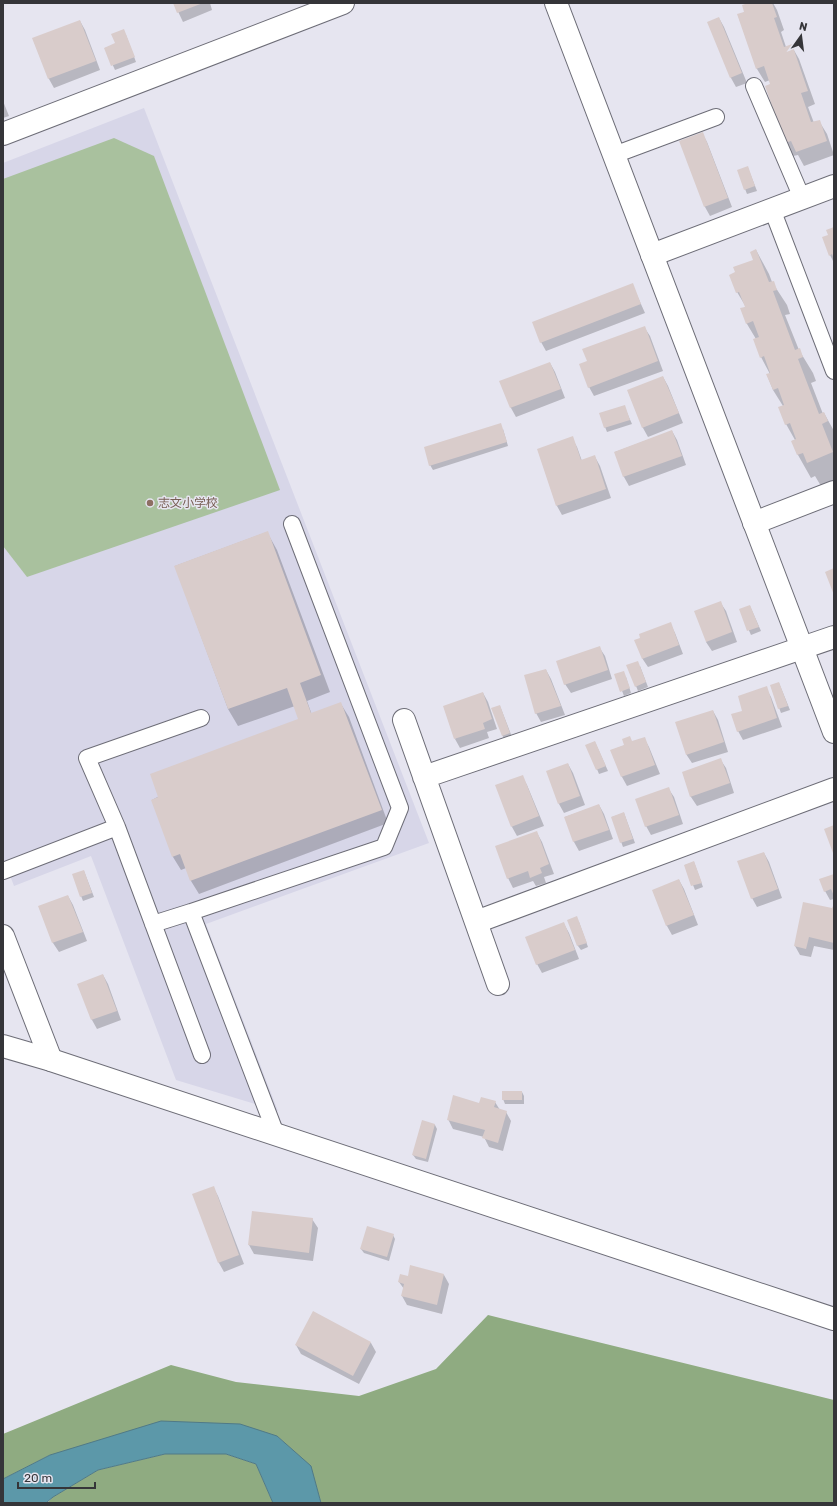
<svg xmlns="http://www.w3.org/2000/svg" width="837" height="1506" font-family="Rubik,'Noto Sans JP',sans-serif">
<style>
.built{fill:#d7d6e8}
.green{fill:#a9c19e}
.forest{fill:#8fab81}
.water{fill:#5c98a9;stroke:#507a87}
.shadow{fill:#0003}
.building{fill:#d9cccb}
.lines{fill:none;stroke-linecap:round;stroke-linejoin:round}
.service-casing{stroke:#6d6d77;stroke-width:18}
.minor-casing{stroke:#6d6d77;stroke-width:24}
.tertiary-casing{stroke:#6d6d77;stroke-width:24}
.service{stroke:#fff;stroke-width:16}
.minor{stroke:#fff;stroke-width:22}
.tertiary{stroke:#fff;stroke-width:22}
.education-dot{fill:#8d6e63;stroke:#e6e5f0;stroke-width:1.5}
.labels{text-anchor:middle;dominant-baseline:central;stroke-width:3;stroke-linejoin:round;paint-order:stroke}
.education-label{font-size:12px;fill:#785e54;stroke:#e6e5f0;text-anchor:start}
</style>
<rect width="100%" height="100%" fill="#e6e5f0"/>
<!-- built -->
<path class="built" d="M144,108L429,843L206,924L278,1111L176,1080L91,856L14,886L3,857V163Z"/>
<!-- green -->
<path class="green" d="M114,138L154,156L280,490L27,577L3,546V179Z"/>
<!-- forest -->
<path class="forest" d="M488,1315L834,1400V1503H321L310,1466L277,1436L50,1455L3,1479V1434L171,1365L236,1382L359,1396L436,1369Z
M165,1454H226L256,1464L273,1503H47L53,1497L98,1470Z"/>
<!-- water -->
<path class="water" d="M161,1421L240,1424L277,1436L311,1466L321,1503H273L256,1464L226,1454H165L98,1470L53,1497L46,1503H3V1479L50,1455Z"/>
<!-- shadow -->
<path class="shadow" d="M174,3H210L212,10L183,22Z
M751,3H773L777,10L784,30L781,32L786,47L791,45L799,59L815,104L808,107L814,123L819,121L827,134L834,155L804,166L798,155L793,156L786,143L770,80L765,82L757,69L738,15L745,12Z
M719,18L724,27L747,83L736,87L731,78Z
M80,21L85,30L100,70L54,88L49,79L33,39Z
M126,35L136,62L115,70L105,48L116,44Z
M3,101L9,116L3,118Z
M702,133L707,142L732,207L710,216L705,207Z
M748,168L757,191L747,194L738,171Z
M834,228V263L830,255L829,235Z
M756,250L769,274L772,282L787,305L790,314L785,315L799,350L813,373L816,381L811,383L823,414L824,413L834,431V481L821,486L815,476L811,478L798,455L792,441L795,440L786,424L783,406L773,390L767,375L770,374L761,357L756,339L747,324L741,309L746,307L737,292L754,260Z
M632,284L645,313L546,351L541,342Z
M644,327L650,336L663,371L594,396L589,387Z
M550,363L555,372L565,398L516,417L511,408L501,382Z
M663,377L668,386L683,423L648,437L643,428L628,391Z
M624,406L632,424L607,432L600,414Z
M503,429L508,446L433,470L430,465Z
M672,431L677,440L686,465L629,486L624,477L615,452Z
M572,438L577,447L582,461L595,457L600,466L611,498L562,515L557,506Z
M267,532L277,550L330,692L307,701L312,715L341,704L349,717L388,823L199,894L191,881L186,868L181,870L173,857L152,800L300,719L295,706L238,726L228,709L175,566Z
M720,602L726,611L737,642L712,651L706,642Z
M750,606L761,631L751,635L740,610Z
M670,623L675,633L683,654L648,667L642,658Z
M599,647L605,656L612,679L571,693L565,684Z
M640,666L648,687L638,691L636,686Z
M546,670L551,679L565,715L541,722L536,713Z
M616,675L626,677L631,693L624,696Z
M779,683L790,710L781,713L771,686Z
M766,688L771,697L782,727L743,740L738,731L744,712Z
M483,693L488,702L497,729L487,732L489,738L460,748L455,739Z
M500,706L512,737L505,740L502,735Z
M713,711L718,720L728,752L692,763L686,754Z
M644,738L649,747L660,774L627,786L622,777L612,750Z
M595,742L608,771L599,774L587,745Z
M720,759L726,768L734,793L697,806L691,797L683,773Z
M568,764L573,773L585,805L564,813L559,804Z
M522,776L527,785L544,826L517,836L512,827Z
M668,788L674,797L683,824L651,835L646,826Z
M599,805L604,814L613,839L579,851L574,842L565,817Z
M624,813L635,843L623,847L612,817Z
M537,833L542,842L554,874L544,877L546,883L536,886L533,881L513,888L508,878Z
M764,853L769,862L782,898L757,907L752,898Z
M694,862L703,887L695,890L685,865Z
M84,871L94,897L83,901L73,875Z
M834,875V899L830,900L825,891Z
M679,880L684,889L698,925L672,935L667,926L653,891Z
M68,896L73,905L87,941L59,952L53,943L39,907Z
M834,906V950L814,946L811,957L800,955L795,946L833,909Z
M579,922L588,947L581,950L578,946Z
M564,924L569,933L579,959L542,973L537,964Z
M103,975L108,984L121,1020L97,1029L92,1020L79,984Z
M522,1092L524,1096V1104H505L503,1099Z
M495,1102L500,1110L506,1112L511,1121L503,1151L489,1147L484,1137L453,1129L448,1119L480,1104Z
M422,1122L435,1125L437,1129L428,1162L416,1159L413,1155Z
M213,1187L218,1196L244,1264L224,1272L219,1263Z
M312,1219L318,1228L313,1261L254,1254L249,1245Z
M393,1235L395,1239L389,1261L364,1253L361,1249Z
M444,1275L449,1284L442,1314L407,1305L402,1296L404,1289L399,1282Z
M313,1313L371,1343L376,1352L359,1384L301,1354L296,1345Z"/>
<!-- building -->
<path class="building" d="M173,3H203L177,13Z
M748,3H772L777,17L774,18L784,47L792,44L808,91L801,93L811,122L820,120L827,141L796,152L791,141L785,143L765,86L770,84L764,66L756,69L737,14L744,12L742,5Z
M719,17L742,73L730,78L707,22Z
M80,20L96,61L48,79L32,38Z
M124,29L135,57L111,66L104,48L115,43L111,34Z
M703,132L728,198L704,207L679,141Z
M748,166L755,186L744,190L737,170Z
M834,227V259L832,254L829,256L822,237L828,235L826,230Z
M756,249L769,282L774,281L777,290L773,291L795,350L800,348L803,357L798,359L819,414L824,412L828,421L822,424L833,452L807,463L803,453L797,455L791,441L796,439L790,423L785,425L778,407L784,405L778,388L773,390L766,374L770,373L764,356L760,358L753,339L759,337L753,321L746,324L740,308L745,307L739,292L736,293L729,275L735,272L733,267L753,260L750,252Z
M633,283L641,304L540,343L532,322Z
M645,326L658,361L588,388L579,364L587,361L582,349Z
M550,362L561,389L510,408L499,381Z
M663,376L679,413L642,428L627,390Z
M625,405L630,420L604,428L599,413Z
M501,423L507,442L429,466L424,447Z
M672,430L682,456L623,477L614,452Z
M573,436L581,460L595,455L606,489L556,506L537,449Z
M268,531L321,675L300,683L311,713L341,702L382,810L190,881L180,854L172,857L151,800L158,797L150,774L298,719L287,688L228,709L174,566Z
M834,568V595L825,572Z
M721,601L732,632L706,642L694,611Z
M750,605L759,627L747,631L739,609Z
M671,622L679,645L642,659L634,640L640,638L639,634Z
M600,646L608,670L564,685L556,661Z
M638,661L646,682L635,687L626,665Z
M546,669L561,706L535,714L524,675Z
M624,671L630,688L620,692L614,674Z
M779,682L788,706L778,709L770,685Z
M767,686L777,718L737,732L731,714L742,711L738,696Z
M483,692L492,719L483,723L485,729L454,739L443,706Z
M500,705L510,733L502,736L491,708Z
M713,710L724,742L686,755L675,722Z
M630,736L632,741L645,737L655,765L621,777L610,750L624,745L622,739Z
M595,741L606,766L596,770L585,745Z
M721,758L730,783L690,797L682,772Z
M568,763L580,796L558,804L546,771Z
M523,775L539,816L511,827L495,785Z
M669,787L679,815L645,827L635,799Z
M599,804L609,830L573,842L564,817Z
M624,812L633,839L620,843L611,817Z
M834,825V853H833L824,829Z
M537,831L549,864L540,868L542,873L530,878L528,871L507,879L495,846Z
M764,852L778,889L751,899L737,861Z
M694,861L702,883L691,886L684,865Z
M84,870L92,893L80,897L72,874Z
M834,874V896L831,889L824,892L819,879Z
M679,879L694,915L666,926L652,890Z
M68,895L83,932L52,943L38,906Z
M803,902L832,908L834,904V943L809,937L806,949L794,946Z
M577,916L587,943L577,946L567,920Z
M564,922L575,950L536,965L525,937Z
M103,974L117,1011L91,1020L77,984Z
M502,1091H522V1100H502Z
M453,1095L479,1103L481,1097L496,1101L494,1107L507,1111L498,1143L482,1138L485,1130L447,1120Z
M422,1120L435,1124L426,1159L412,1155Z
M214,1186L239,1255L218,1263L192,1194Z
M252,1211L313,1218L309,1253L248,1245Z
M367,1226L394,1234L387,1257L360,1249Z
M410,1265L444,1274L437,1305L401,1296L404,1284L398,1282L400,1274L408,1276Z
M313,1311L371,1342L353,1376L295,1345Z"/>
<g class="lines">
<defs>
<path id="service" d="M754,86L802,198
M614,155L716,117
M772,209L834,371
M117,827L87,758L201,718
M3,871L117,827L202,1055
M153,924L191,912
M276,1134L191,912L384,847L400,808L292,524"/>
<path id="minor" d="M3,134L343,3
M652,255L834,186
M754,523L834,492
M404,720L498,984
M424,777L834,637
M476,922L834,789
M3,936L51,1060"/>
<path id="tertiary" d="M556,3L834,732
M3,1046L51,1060L834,1319"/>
</defs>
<!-- service casing -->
<use href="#service" class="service-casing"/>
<!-- minor casing -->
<use href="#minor" class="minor-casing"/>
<!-- tertiary casing -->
<use href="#tertiary" class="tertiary-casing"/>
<!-- service -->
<use href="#service" class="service"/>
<!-- minor -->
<use href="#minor" class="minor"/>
<!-- tertiary -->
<use href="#tertiary" class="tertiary"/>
</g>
<!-- markers -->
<circle class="education-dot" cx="150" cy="503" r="4"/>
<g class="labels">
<!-- education labels -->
<g class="education-label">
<text x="158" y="503">志文小学校</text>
</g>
</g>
<!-- border -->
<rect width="837" height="1506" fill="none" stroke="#353539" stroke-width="8"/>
<!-- north arrow -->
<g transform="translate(801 36) rotate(14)" stroke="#e6e5f0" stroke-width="3" paint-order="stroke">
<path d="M0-3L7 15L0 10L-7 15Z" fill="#353539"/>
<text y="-6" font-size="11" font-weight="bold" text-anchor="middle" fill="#353539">N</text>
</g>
<!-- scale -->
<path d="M18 1482v6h77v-6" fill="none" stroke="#353539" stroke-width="2"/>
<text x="24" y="1482" font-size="12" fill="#353539" stroke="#e6e5f0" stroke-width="3" paint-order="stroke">20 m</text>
</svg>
